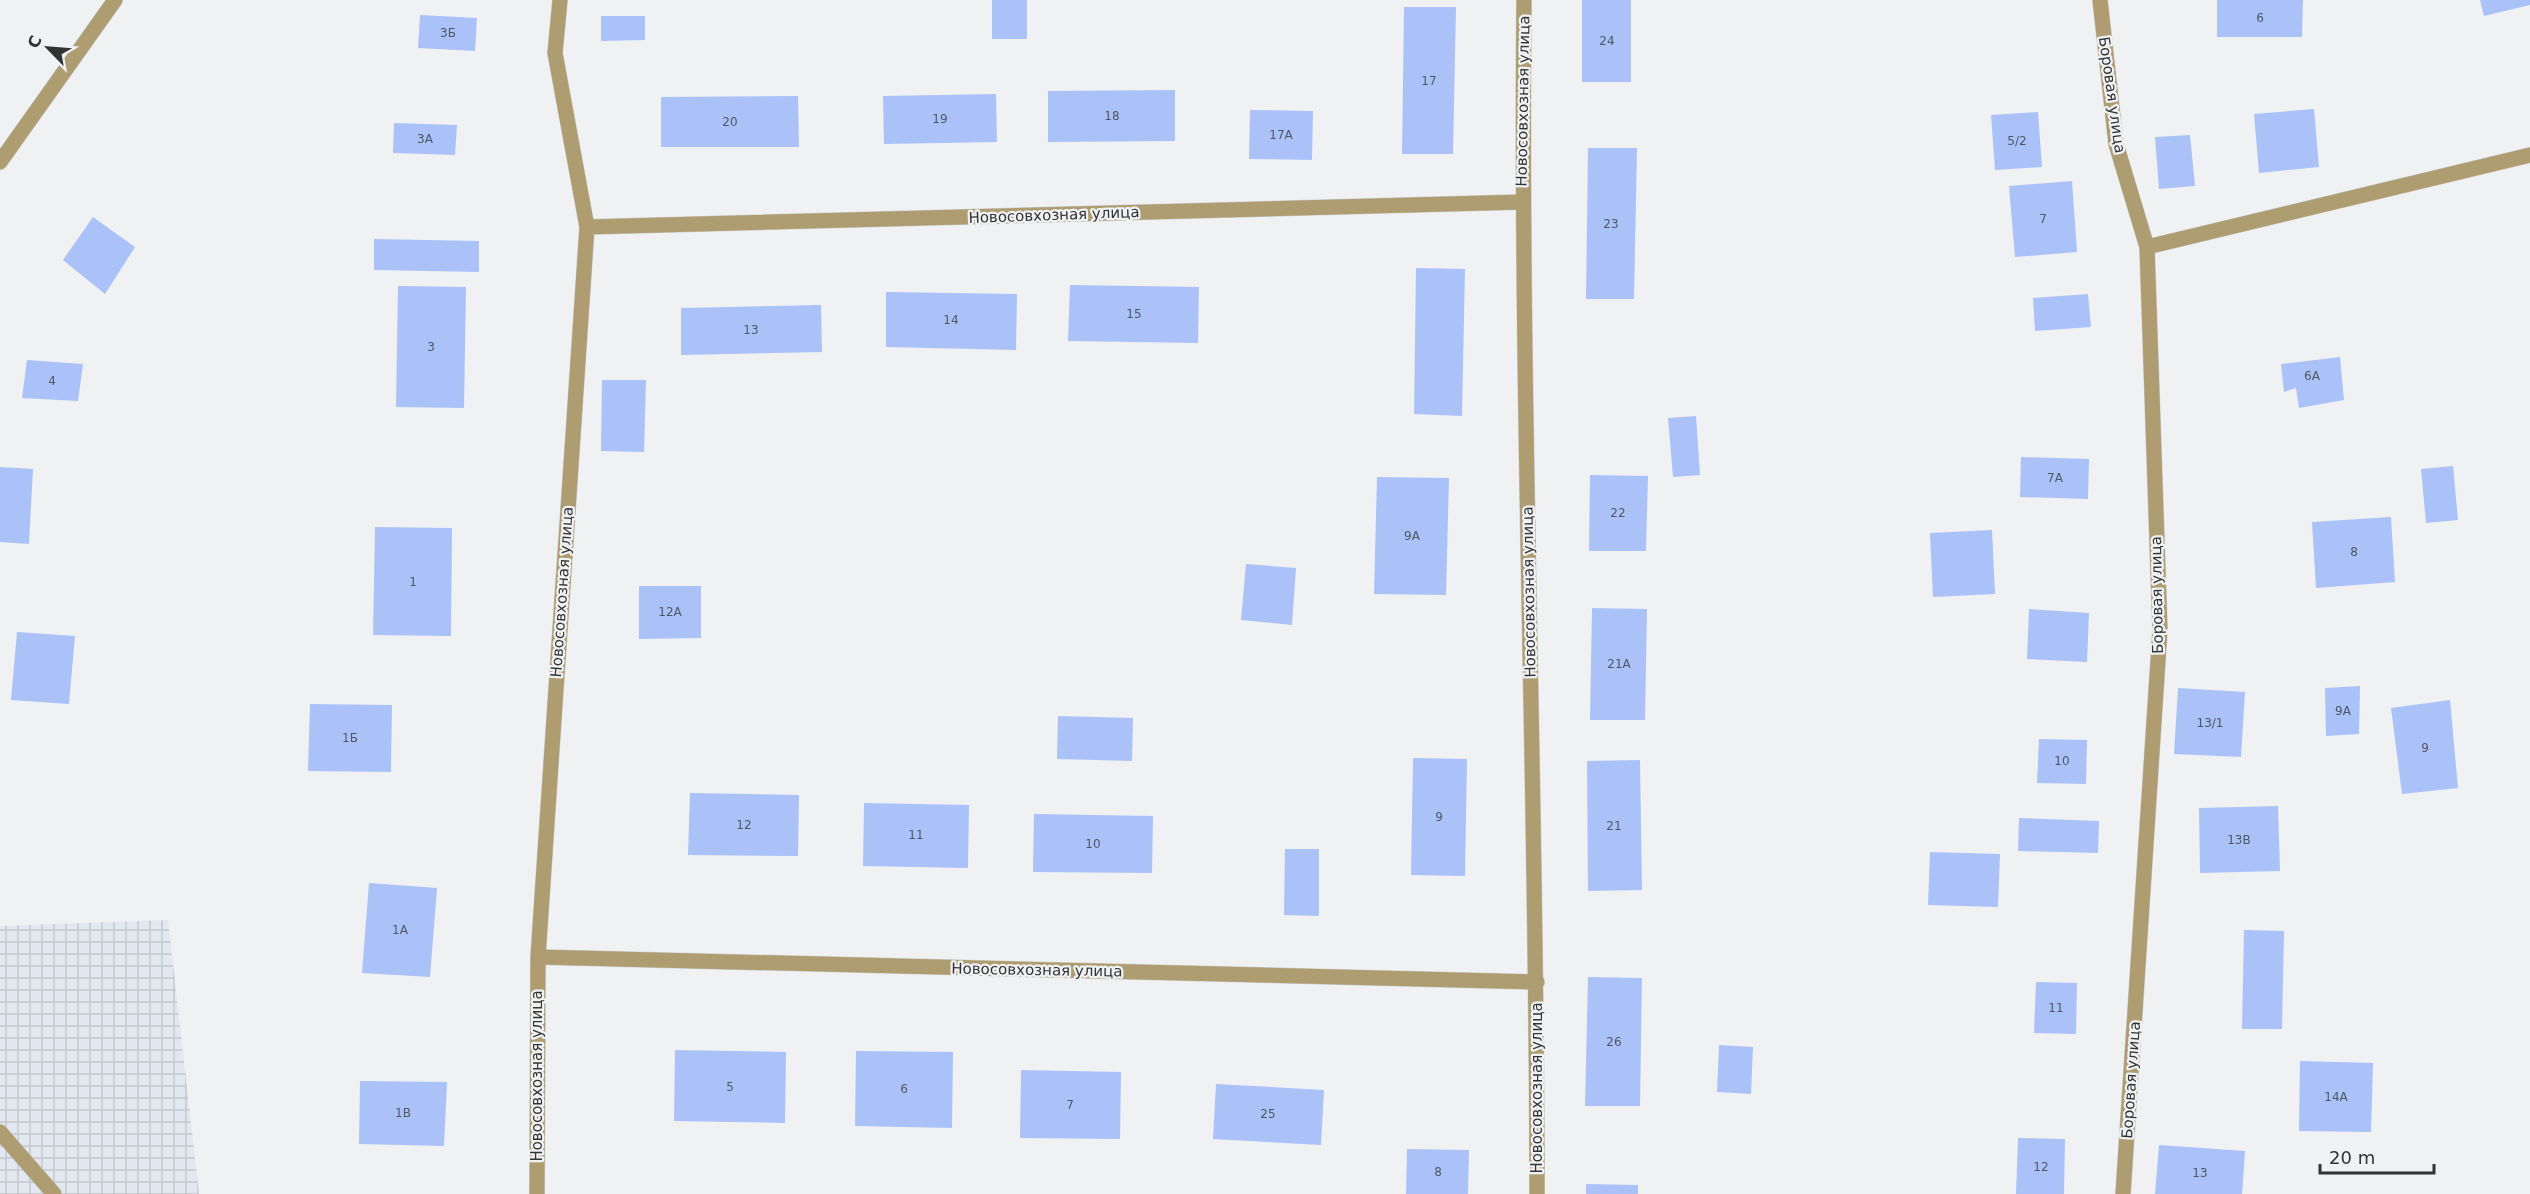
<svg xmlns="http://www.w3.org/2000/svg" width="2530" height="1194" font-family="'DejaVu Sans',sans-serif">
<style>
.industrial{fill:url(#industrial-grid)}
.building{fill:#aac2f8}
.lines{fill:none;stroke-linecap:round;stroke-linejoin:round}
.minor-casing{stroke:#cecfd0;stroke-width:16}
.minor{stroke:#ae9d71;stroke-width:15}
.labels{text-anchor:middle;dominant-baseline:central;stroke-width:4.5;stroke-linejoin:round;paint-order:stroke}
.number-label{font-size:12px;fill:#505764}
.street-label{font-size:15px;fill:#323333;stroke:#f0f1f3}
</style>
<defs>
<pattern id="industrial-grid" width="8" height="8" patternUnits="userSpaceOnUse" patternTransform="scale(1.5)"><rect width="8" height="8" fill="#e3e7f0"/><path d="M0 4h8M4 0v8" fill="none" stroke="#c3c7ce"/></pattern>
</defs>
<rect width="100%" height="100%" fill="#f0f1f3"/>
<!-- industrial -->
<path class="industrial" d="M168,920L199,1194H0V926Z"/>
<!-- building -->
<path class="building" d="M992,0H1027V39H992Z
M1582,0H1631V82H1582Z
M2217,0H2303L2302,37H2217Z
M2480,0H2530V5L2484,16Z
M1404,7H1456L1453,154H1402Z
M420,15L477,18L475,51L418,48Z
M601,16H645V40L601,41Z
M1175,90V141L1048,142V91Z
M996,94L997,142L884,144L883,96Z
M798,96L799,147H661V97Z
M2314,109L2319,167L2259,173L2254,114Z
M1250,110L1313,111L1312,160L1249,159Z
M2038,112L2042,167L1995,170L1991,115Z
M394,123L457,125L455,155L393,153Z
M2190,135L2195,186L2159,189L2155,137Z
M1588,148H1637L1634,299H1586Z
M2072,181L2077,252L2015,257L2009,186Z
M93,217L135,247L105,294L63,260Z
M374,239L479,241V272L374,270Z
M1416,268L1465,269L1462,416L1414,414Z
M1070,285L1199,287L1198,343L1068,341Z
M398,286L466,287L464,408L396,407Z
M886,292L1017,294L1016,350L886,347Z
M2088,294L2091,327L2035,331L2033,298Z
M821,305L822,352L681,355V308Z
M2340,357L2344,400L2299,408L2296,388L2284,392L2281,364Z
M27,360L83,364L78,401L22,398Z
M602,380H646L644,452L601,451Z
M1696,416L1700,475L1673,477L1668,418Z
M2021,457L2089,459L2088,499L2020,497Z
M2453,466L2458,520L2426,523L2421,469Z
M0,467L33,469L29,544L0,542Z
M1590,475L1648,476L1646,551H1589Z
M1377,477L1449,478L1446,595L1374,594Z
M2391,517L2395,582L2316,588L2312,522Z
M375,527L452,528L451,636L373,635Z
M1992,530L1995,594L1933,597L1930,533Z
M1246,564L1296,568L1292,625L1241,620Z
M639,586H701V638L639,639Z
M1592,608L1647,609L1645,720H1590Z
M2029,609L2089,613L2087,662L2027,659Z
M17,632L75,636L69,704L11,700Z
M2360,686L2359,734L2326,736L2325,688Z
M2178,688L2245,692L2241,757L2174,754Z
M2450,700L2458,788L2402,794L2391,708Z
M310,704L392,705L391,772L308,771Z
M1058,716L1133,718L1132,761L1057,759Z
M2039,739L2087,740L2086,784L2037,783Z
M1413,758L1467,759L1465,876L1411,875Z
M1640,760L1642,890L1588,891L1587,761Z
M690,793L799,795L798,856L688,855Z
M864,803L969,805L968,868L863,866Z
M2278,806L2280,871L2200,873L2199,808Z
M1034,814L1153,816L1152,873L1033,872Z
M2019,818L2099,821L2098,853L2018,851Z
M1285,849H1319V916L1284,915Z
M1930,852L2000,854L1998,907L1928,905Z
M369,883L437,888L430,977L362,973Z
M2244,930L2284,931L2282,1029H2242Z
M1588,977L1642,978L1640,1106H1585Z
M2036,982L2077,983L2076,1034L2034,1033Z
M1719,1045L1753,1047L1751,1094L1717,1092Z
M675,1050L786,1052L785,1123L674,1121Z
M856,1051L953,1052L952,1128L855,1126Z
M2300,1061L2373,1063L2371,1132L2299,1131Z
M1021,1070L1121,1072L1120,1139L1020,1138Z
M360,1081L447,1082L444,1146L359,1144Z
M1216,1084L1324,1090L1321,1145L1213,1139Z
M2018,1138L2065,1139L2064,1194H2016Z
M2159,1145L2245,1151L2242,1194H2155Z
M1407,1149L1469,1150L1468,1194H1406Z
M1586,1184L1638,1185V1194H1586Z"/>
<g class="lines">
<defs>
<path id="minor" d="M1524,0C1520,398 1537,796 1537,1194
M2100,0L2116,144L2147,247L2160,630L2123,1194
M0,162L115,0
M587,227L1522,202
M2147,247L2530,155
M538,957L1537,982
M0,1132L54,1194
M537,1194L538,957L587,227L555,53L560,0"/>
</defs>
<!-- minor casing -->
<use href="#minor" class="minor-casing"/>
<!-- minor -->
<use href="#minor" class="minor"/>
</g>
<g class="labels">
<!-- number labels -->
<g class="number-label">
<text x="2260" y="18">6</text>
<text x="448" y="33">3Б</text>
<text x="1607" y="41">24</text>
<text x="1429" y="81">17</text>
<text x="1112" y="116">18</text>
<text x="940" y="119">19</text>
<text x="730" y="122">20</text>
<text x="1281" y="135">17А</text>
<text x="425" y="139">3А</text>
<text x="2017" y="141">5/2</text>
<text x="2043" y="219">7</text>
<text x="1611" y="224">23</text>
<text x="1134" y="314">15</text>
<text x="951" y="320">14</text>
<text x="751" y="330">13</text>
<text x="431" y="347">3</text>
<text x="2312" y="376">6А</text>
<text x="52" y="381">4</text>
<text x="2055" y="478">7А</text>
<text x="1618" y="513">22</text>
<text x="1412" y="536">9А</text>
<text x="2354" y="552">8</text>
<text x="413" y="582">1</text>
<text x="670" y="612">12А</text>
<text x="1619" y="664">21А</text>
<text x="2343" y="711">9А</text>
<text x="2210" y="723">13/1</text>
<text x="350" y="738">1Б</text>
<text x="2425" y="748">9</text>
<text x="2062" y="761">10</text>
<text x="1439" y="817">9</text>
<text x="744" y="825">12</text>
<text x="1614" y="826">21</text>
<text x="916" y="835">11</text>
<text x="2239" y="840">13В</text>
<text x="1093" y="844">10</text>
<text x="400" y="930">1А</text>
<text x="2056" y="1008">11</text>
<text x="1614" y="1042">26</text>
<text x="730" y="1087">5</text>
<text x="904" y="1089">6</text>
<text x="2336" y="1097">14А</text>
<text x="1070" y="1105">7</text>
<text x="403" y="1113">1В</text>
<text x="1268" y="1114">25</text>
<text x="2041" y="1167">12</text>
<text x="1438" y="1172">8</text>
<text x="2200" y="1173">13</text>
</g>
<!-- street labels -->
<g class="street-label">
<text transform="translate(2112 95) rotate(82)">Боровая улица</text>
<text transform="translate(1523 101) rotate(-89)">Новосовхозная улица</text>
<text transform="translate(1054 215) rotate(-2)">Новосовхозная улица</text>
<text transform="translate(562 592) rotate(-86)">Новосовхозная улица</text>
<text transform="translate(1529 592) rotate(-91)">Новосовхозная улица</text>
<text transform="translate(2157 595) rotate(-91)">Боровая улица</text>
<text transform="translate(1037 970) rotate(1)">Новосовхозная улица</text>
<text transform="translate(537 1076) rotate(-90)">Новосовхозная улица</text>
<text transform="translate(2131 1080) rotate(-86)">Боровая улица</text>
<text transform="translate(1537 1088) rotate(-90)">Новосовхозная улица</text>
</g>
</g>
<!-- north arrow -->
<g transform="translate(48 48) rotate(295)" stroke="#f0f1f3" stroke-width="4.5" paint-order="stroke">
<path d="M0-4.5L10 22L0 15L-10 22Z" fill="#323333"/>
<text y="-9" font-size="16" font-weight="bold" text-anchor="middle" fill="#323333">С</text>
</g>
<!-- scale -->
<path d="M2320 1164v9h114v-9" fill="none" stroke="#323333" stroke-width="3"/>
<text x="2329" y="1164" font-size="18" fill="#323333" stroke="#f0f1f3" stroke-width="4.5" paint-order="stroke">20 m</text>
</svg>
